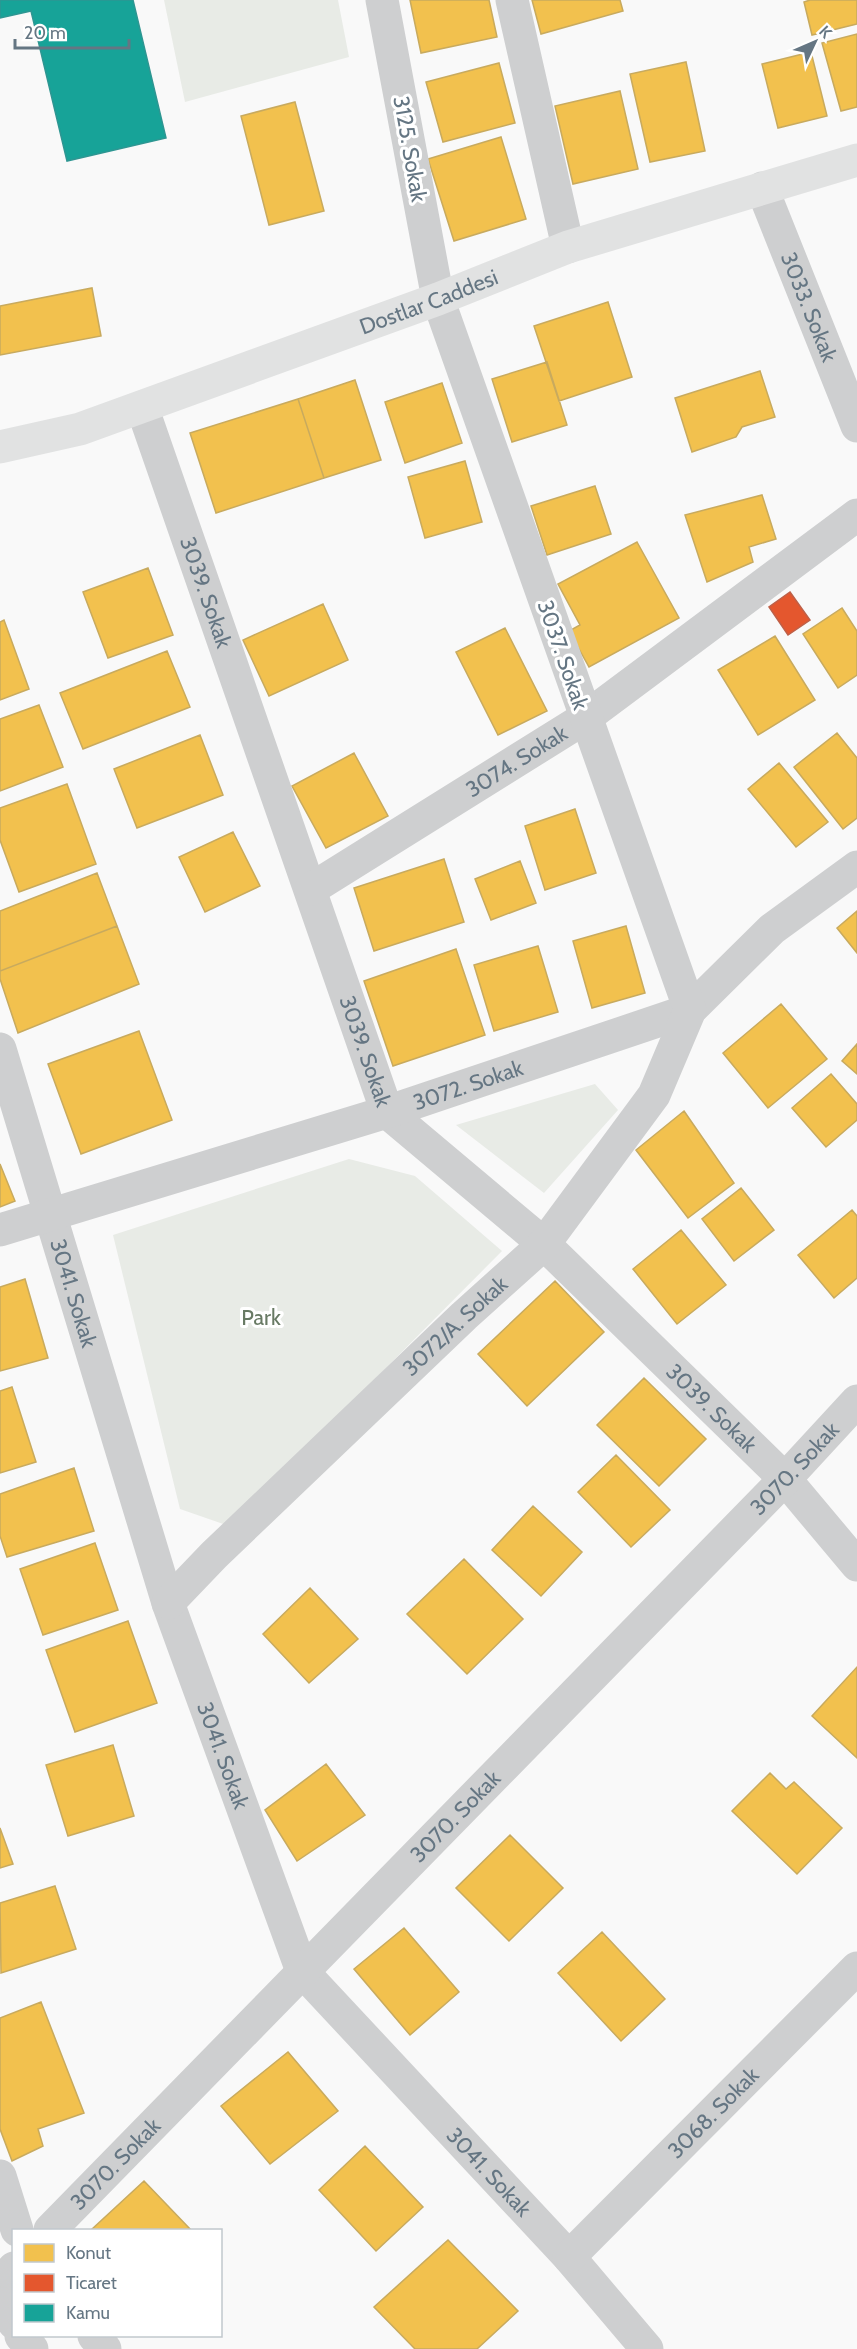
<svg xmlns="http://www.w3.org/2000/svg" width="857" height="2349" font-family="Cabin,sans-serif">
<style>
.green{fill:#e8ebe6}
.homes{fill:#f2c14e;stroke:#c8aa5e;stroke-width:1.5}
.shops{fill:#e4572e;stroke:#be6048;stroke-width:1.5}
.public{fill:#17a398;stroke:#2e9692;stroke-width:1.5}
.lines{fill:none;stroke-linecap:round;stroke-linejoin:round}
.minor{stroke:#cecfd0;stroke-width:33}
.major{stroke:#e1e2e2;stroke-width:33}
.labels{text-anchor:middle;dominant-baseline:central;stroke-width:6;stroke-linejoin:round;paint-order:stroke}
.street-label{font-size:22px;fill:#657683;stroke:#fff}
.park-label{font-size:22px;fill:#687a64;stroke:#fff}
</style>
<rect width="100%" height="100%" fill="#f9f9f9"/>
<!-- green -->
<path class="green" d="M164,0H338L349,57L185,102Z
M595,1084L618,1110L544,1193L456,1125Z
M349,1159L415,1176L502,1251L229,1526L180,1509L113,1235Z"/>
<!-- homes -->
<path class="homes" d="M410,0H489L497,37L421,53Z
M532,0H620L623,11L541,34Z
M810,0H857V24L812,35L804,2Z
M857,34V107L841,111L822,43Z
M811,52L827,116L778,128L762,64Z
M686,62L705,151L650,162L630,74Z
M499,63L515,123L443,142L426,82Z
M620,91L638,169L573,184L555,106Z
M295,102L324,211L269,225L241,116Z
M501,137L526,219L454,241L428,159Z
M92,288L101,336L0,355V306Z
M608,302L632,377L559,401L534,326Z
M547,362L567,425L512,442L492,379Z
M760,371L775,417L742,427L736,437L692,452L675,398Z
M355,380L381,460L324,478L298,399Z
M442,383L462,443L405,463L385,402Z
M298,399L324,478L216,513L190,433Z
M465,461L482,522L425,538L408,477Z
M595,486L611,534L547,555L531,506Z
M762,495L776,539L749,547L753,562L707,582L685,515Z
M637,542L679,618L589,667L569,631L580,625L558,584Z
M148,568L173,635L108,658L83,592Z
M323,604L348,660L269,696L243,640Z
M842,608L857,631V675L838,688L803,634Z
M4,620L29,689L0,700V622Z
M505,628L547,711L498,735L456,652Z
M775,636L815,700L758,735L718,670Z
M167,651L190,707L83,749L60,693Z
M39,705L63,767L0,791V719Z
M837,733L857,758V818L843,829L794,767Z
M200,735L223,795L137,828L114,769Z
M354,753L388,816L326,848L292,786Z
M779,763L828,822L796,847L748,789Z
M67,784L96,864L19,892L0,840V808Z
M575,809L596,873L545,890L525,826Z
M233,832L260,886L205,912L179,857Z
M444,859L464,922L374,951L354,888Z
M520,861L536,903L491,920L475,879Z
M97,873L117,926L0,971V911Z
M857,911V953L837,928Z
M117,926L139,984L18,1033L0,979V971Z
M626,926L645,993L592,1008L573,941Z
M538,946L558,1012L494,1031L474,965Z
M456,949L485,1035L393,1066L364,981Z
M781,1004L827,1059L768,1108L723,1053Z
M139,1031L172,1120L81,1154L48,1064Z
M857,1044V1074L842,1061Z
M831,1074L857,1104V1120L826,1147L792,1108Z
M684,1111L734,1183L688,1218L636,1150Z
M0,1164L15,1201L0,1207Z
M741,1188L774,1230L734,1261L702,1219Z
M852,1210L857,1216V1278L834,1298L798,1255Z
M681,1230L726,1285L677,1324L633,1269Z
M25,1279L48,1358L0,1371V1287Z
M555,1281L604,1332L527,1406L478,1354Z
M644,1378L706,1439L659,1486L597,1425Z
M12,1387L36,1462L0,1473V1391Z
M616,1455L670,1510L631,1547L578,1492Z
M74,1468L94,1531L7,1557L0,1536V1494Z
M533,1506L582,1552L541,1596L492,1550Z
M95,1543L118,1610L43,1635L20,1569Z
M464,1559L523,1619L467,1674L407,1614Z
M310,1588L358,1639L309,1683L263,1634Z
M128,1621L157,1703L75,1732L46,1650Z
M857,1667V1758L812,1716Z
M113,1745L134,1816L68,1836L46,1765Z
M326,1764L365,1815L297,1861L265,1810Z
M770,1773L786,1789L794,1782L842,1828L797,1874L732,1811Z
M0,1828L13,1864L0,1868Z
M510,1835L563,1888L509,1941L456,1888Z
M55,1886L76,1949L1,1973L0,1903Z
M404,1928L459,1992L410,2035L354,1969Z
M602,1932L665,1999L621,2041L558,1973Z
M41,2002L84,2113L38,2129L43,2146L12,2161L0,2129V2018Z
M288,2052L338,2111L270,2164L221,2106Z
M365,2146L423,2207L376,2251L319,2190Z
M144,2181L191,2230H91Z
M448,2240L518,2311L477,2349H415L374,2307Z"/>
<!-- shops -->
<path class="shops" d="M790,592L810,620L788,635L769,607Z"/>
<!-- public -->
<path class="public" d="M0,0H133L166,138L67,161L31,11L0,18Z"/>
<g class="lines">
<!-- minor -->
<g class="minor">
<path d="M512,0L568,247"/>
<path id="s1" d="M762,188L857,426"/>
<path id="s2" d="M142,407L387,1112L544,1244L785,1479L857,1565"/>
<path id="s3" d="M311,889L585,718L857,515"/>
<path id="s4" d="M0,1049L168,1603L302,1971L569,2257L647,2349"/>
<path id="s5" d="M0,1230L387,1112L690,1010L772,929L857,867"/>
<path id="s6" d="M168,1603L214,1555L464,1316L544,1244L654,1095L690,1010L438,299L382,0"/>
<path d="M0,2176L17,2230"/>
<path id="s7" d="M50,2230L785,1479L857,1401"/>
<path id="s8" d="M569,2257L857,1968"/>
<path d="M0,2282L14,2268"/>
<path d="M0,2303L14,2323"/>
<path d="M21,2336L32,2349"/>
<path d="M94,2336L105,2349"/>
</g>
<!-- major -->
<path class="major" id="s9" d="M0,447L80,429L438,299L568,247L857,160"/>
</g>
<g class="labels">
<!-- street labels -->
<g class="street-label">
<text transform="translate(410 149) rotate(80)">3125. Sokak</text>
<text stroke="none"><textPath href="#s9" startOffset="453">Dostlar Caddesi</textPath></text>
<text stroke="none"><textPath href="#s1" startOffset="128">3033. Sokak</textPath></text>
<text stroke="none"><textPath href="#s2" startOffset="196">3039. Sokak</textPath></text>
<text transform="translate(563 655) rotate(71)">3037. Sokak</text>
<text stroke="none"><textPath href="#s3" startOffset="242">3074. Sokak</textPath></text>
<text stroke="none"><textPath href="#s2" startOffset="682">3039. Sokak</textPath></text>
<text stroke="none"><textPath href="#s5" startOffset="490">3072. Sokak</textPath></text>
<text stroke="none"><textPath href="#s4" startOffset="255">3041. Sokak</textPath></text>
<text stroke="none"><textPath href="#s6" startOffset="399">3072/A. Sokak</textPath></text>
<text stroke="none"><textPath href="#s2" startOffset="1186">3039. Sokak</textPath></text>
<text stroke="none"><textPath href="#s7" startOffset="1065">3070. Sokak</textPath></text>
<text stroke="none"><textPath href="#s4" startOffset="741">3041. Sokak</textPath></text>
<text stroke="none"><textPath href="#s7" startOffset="579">3070. Sokak</textPath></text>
<text stroke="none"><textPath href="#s8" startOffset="204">3068. Sokak</textPath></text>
<text stroke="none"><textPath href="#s7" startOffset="93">3070. Sokak</textPath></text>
<text stroke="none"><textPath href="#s4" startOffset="1245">3041. Sokak</textPath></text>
</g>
<!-- park labels -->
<g class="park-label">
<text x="261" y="1317">Park</text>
</g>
</g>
<!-- legend -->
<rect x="12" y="2229" width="210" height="108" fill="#ffffff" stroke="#c1c8cd" stroke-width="1.5"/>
<rect x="24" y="2244" width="30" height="18" fill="#f2c14e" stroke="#c1c8cd" stroke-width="1.5"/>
<text x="66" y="2259" font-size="18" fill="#657683">Konut</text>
<rect x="24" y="2274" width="30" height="18" fill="#e4572e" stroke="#c1c8cd" stroke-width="1.5"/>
<text x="66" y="2289" font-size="18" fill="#657683">Ticaret</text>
<rect x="24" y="2304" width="30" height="18" fill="#17a398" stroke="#c1c8cd" stroke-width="1.5"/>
<text x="66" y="2319" font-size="18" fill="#657683">Kamu</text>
<!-- north arrow -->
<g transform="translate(815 42) rotate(46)" stroke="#ffffff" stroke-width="4.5" paint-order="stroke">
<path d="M0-4.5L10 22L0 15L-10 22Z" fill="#657683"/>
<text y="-9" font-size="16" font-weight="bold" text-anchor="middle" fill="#657683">K</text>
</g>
<!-- scale -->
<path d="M15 39v9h114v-9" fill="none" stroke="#657683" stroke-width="3"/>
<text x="24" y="39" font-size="18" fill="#657683" stroke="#ffffff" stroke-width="4.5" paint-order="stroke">20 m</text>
</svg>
